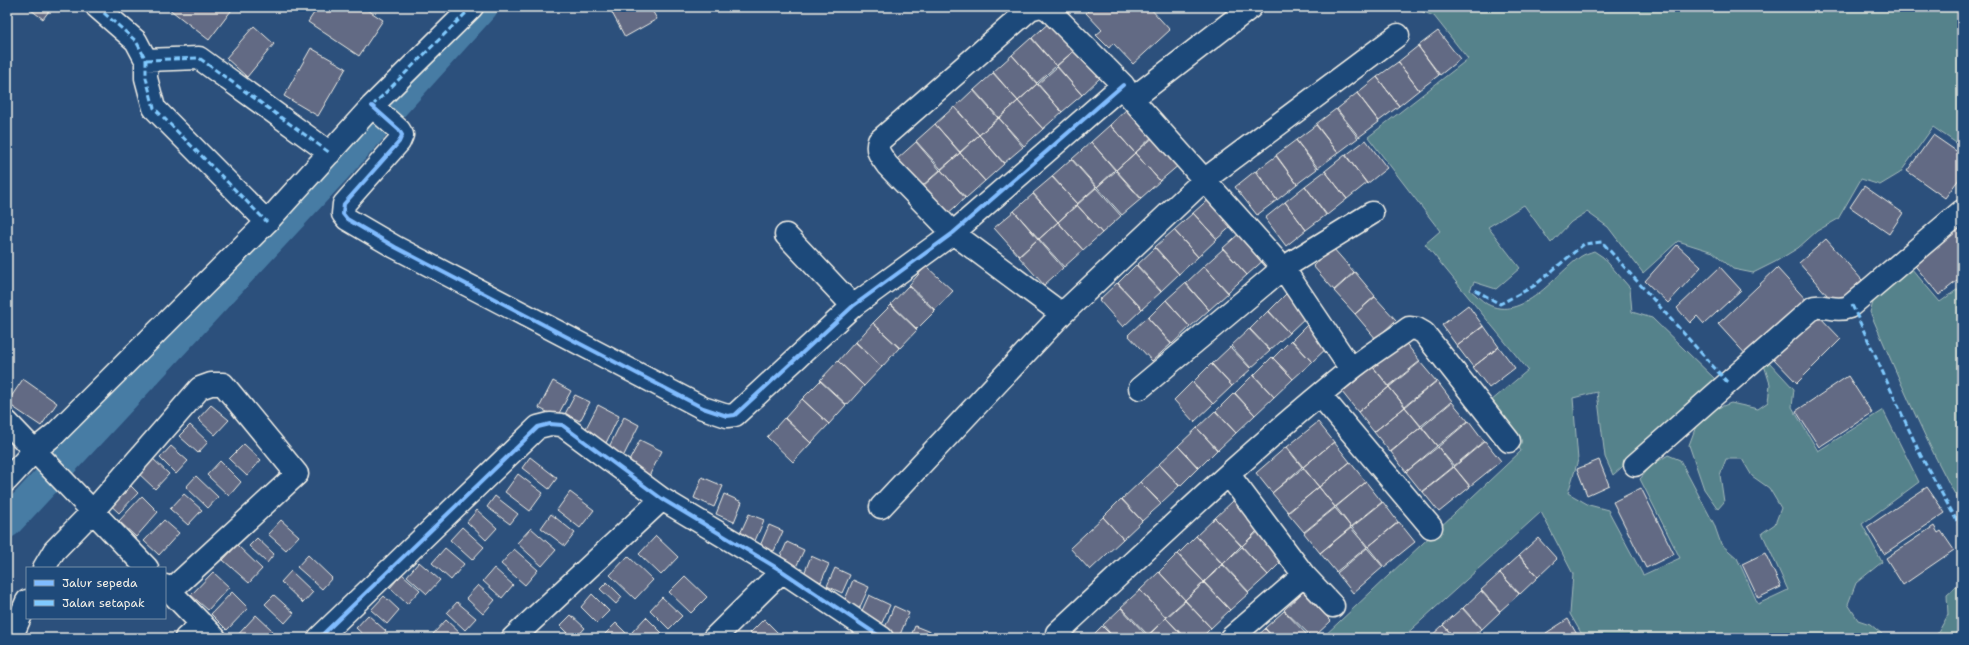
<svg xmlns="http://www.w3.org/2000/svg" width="1969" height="645" font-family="'Shantell Sans',sans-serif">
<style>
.green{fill:#54828b;stroke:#a4baba}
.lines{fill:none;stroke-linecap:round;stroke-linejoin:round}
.canal{stroke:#477ca4;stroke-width:30}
.building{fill:#626a84;stroke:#f4f1e8}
.street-casing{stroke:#f4f1e8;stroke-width:25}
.street{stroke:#1f4a7a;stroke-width:22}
.quiet{stroke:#80caff;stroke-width:3;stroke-dasharray:6 3;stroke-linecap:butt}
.cycleway-casing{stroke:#1f4a7a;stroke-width:6}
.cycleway{stroke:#80bcff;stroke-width:4}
</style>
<rect width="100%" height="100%" fill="#2c507c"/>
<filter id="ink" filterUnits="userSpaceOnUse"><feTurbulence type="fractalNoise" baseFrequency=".025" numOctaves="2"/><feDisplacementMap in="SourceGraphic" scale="8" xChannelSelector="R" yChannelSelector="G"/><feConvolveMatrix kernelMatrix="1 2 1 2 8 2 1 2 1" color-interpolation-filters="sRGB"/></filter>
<g filter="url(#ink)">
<!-- green -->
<path class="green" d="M1415,7H1962V147L1933,127L1900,173L1880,185L1861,179L1838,219L1817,231L1798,248L1775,262L1753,273L1733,269L1713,252L1678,241L1643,273L1608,227L1587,212L1571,222L1551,243L1524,205L1488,227L1520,268L1496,289L1474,282L1470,290C1475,294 1481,300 1487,304C1522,323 1555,275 1580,257C1584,254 1589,253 1594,251L1603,257L1630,288L1632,312L1652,318L1718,382L1613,475L1605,457L1597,392L1573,398L1578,460L1568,493L1589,505L1608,510L1643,575L1680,558L1640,479L1651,466L1668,455L1680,460L1714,524L1721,544L1737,558L1758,604L1788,590L1762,533L1775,524L1781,508L1769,488L1752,476L1742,459H1726L1720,475L1724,502L1718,509L1704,489L1689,445L1698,421L1715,409L1731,403L1758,409L1768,402L1770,384L1764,365L1769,362L1794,389L1792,407L1818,451L1883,410L1919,482L1862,524L1882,562L1856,583L1848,604L1858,620L1870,624L1882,634L1881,638H1584L1570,614L1573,574L1541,512L1402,638H1322L1521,451L1491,401L1528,370L1425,244L1440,231L1368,137L1468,59L1434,16L1418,10Z
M1911,268L1940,302L1962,286V507C1926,444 1899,378 1870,312L1877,290Z
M1956,587L1962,590V638H1935L1948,615L1947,595Z"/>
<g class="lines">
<!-- canal -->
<path class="canal" d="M7,523L337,168L483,7"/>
</g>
<!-- building -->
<path class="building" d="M27,7H52L43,19Z
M169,7H234L209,40L168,8Z
M318,7H363L383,20L359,56L308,22Z
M613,7H650L657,19L625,37L610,9Z
M1092,7H1149L1170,30L1133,64L1113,43L1109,48L1096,35L1102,30L1086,13Z
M1051,21L1076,49L1056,66L1032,38Z
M254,26L274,44L247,77L226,58Z
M1438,31L1460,59L1440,75L1418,46Z
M1031,38L1056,66L1037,83L1012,55Z
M1418,46L1439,75L1419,90L1398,62Z
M311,48L346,68L318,116L284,96Z
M1076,49L1101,77L1082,95L1057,66Z
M1012,55L1037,84L1018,101L993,72Z
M1398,62L1419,90L1399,106L1377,77Z
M1057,67L1082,95L1062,112L1038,84Z
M993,73L1018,101L999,118L974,90Z
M1377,77L1399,106L1379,121L1357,93Z
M1037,84L1062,112L1043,129L1018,101Z
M973,90L998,118L979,135L955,107Z
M1357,93L1379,122L1359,137L1337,109Z
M1018,101L1043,129L1024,146L999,118Z
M954,107L979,135L960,152L935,124Z
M1129,107L1154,135L1135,153L1110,125Z
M1336,109L1358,138L1338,153L1316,124Z
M999,118L1023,147L1004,163L979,135Z
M935,124L960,153L941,169L916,141Z
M1110,125L1135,153L1116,170L1091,142Z
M1316,125L1338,153L1318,168L1296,140Z
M979,135L1004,164L985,181L960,153Z
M1933,135L1962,155V175L1945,198L1907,171Z
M1155,136L1180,164L1160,181L1135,153Z
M1296,140L1317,169L1297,184L1276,155Z
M1366,140L1387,168L1367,184L1346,155Z
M916,142L940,170L921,187L897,159Z
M1091,142L1115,170L1097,187L1072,159Z
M960,153L985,181L966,198L941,170Z
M1135,153L1160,181L1141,198L1116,170Z
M1345,155L1367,183L1347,199L1325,171Z
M1276,156L1297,184L1277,200L1256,171Z
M1071,159L1096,187L1077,204L1052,176Z
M941,170L965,198L946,215L922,187Z
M1116,171L1141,199L1122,215L1097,187Z
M1255,171L1277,200L1257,215L1235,187Z
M1325,171L1347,199L1327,215L1305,186Z
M1052,177L1077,204L1058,222L1033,193Z
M1305,186L1326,215L1306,230L1285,202Z
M1864,186L1903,213L1889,234L1850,207Z
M1096,188L1121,216L1102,233L1077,205Z
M1033,194L1058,222L1039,239L1014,211Z
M1212,196L1236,222L1217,239L1193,213Z
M1285,202L1306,230L1286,246L1265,218Z
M1077,205L1102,233L1083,250L1058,222Z
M1014,211L1038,239L1019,256L994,228Z
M1193,213L1217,239L1198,257L1174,230Z
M1962,221V277L1939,295L1912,262Z
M1058,222L1083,250L1064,267L1039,239Z
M1174,230L1198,257L1179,274L1155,247Z
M1242,231L1266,258L1247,275L1223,248Z
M1038,239L1063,268L1044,285L1019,257Z
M1826,239L1862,280L1835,304L1799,263Z
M1677,245L1701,267L1668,303L1645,281Z
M1155,248L1179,274L1161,291L1137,265Z
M1333,248L1354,272L1334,290L1313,266Z
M1223,249L1247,275L1228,292L1204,266Z
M1136,265L1161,292L1142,309L1118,283Z
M926,266L953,291L935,310L909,285Z
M1204,266L1228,293L1209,310L1186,283Z
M1720,267L1741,290L1704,324L1697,316L1690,323L1677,308Z
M1777,268L1808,302L1749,358L1718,324Z
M1355,272L1375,296L1355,314L1334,291Z
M1117,283L1142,309L1123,327L1099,300Z
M1185,283L1209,310L1190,327L1166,300Z
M908,286L935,311L917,329L891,304Z
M1287,293L1308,315L1289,333L1269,311Z
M1375,297L1396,320L1376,339L1355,314Z
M1166,300L1190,327L1172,344L1148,318Z
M891,305L917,330L900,348L873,323Z
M1468,305L1483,326L1457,346L1442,325Z
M1268,311L1289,333L1270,350L1250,329Z
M1818,315L1841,339L1797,383L1773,358Z
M1147,317L1171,344L1152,361L1128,335Z
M1310,322L1331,344L1312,362L1292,340Z
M873,323L899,348L882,367L856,342Z
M1484,326L1499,347L1473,367L1457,346Z
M1249,329L1270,351L1251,368L1231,346Z
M1291,340L1312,362L1293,379L1273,358Z
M1404,341L1420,361L1389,386L1373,367Z
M855,342L882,367L864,386L838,361Z
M1230,347L1251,369L1232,386L1212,364Z
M1499,347L1515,368L1489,388L1473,367Z
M1272,357L1293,379L1274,397L1254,375Z
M838,361L864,386L847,405L820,380Z
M1420,362L1436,381L1405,406L1389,387Z
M1211,364L1232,386L1213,404L1193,382Z
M1373,367L1389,387L1358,412L1342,392Z
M1253,375L1274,397L1255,415L1235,393Z
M1848,376L1872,413L1819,447L1796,411Z
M23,379L57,403L41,426L7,403Z
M553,381L571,391L557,417L539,408Z
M820,381L846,405L829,424L802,399Z
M1437,381L1452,401L1421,426L1405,407Z
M1192,382L1213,404L1194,422L1174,400Z
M1389,387L1405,407L1374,432L1358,412Z
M1234,393L1255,415L1236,433L1216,411Z
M575,395L590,402L580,421L565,414Z
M802,399L829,424L811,443L785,418Z
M1452,402L1468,421L1437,446L1422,427Z
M211,405L229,420L215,435L198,419Z
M598,405L619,416L606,443L584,432Z
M1405,407L1421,427L1390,452L1374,432Z
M1215,411L1236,433L1218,450L1197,428Z
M624,417L639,425L623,457L608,449Z
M784,418L811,443L793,462L767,437Z
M1469,421L1484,441L1454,466L1438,447Z
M1318,422L1334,442L1303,467L1287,447Z
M190,425L208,442L198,453L179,436Z
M1421,427L1437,446L1406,472L1391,452Z
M1197,428L1217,450L1199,468L1178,446Z
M640,440L662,451L649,476L627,465Z
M1485,441L1501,461L1470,486L1454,467Z
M1334,442L1350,462L1319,487L1303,467Z
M244,444L261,460L247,476L229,459Z
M171,446L188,461L176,474L160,458Z
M1178,446L1198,468L1180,486L1159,464Z
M1286,447L1302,467L1272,493L1256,473Z
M1438,447L1453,467L1422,492L1406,472Z
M151,457L169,474L155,489L137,472Z
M530,457L557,478L549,489L522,468Z
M1599,460L1609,485L1587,495L1577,469Z
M220,461L241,482L229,496L207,475Z
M1350,462L1366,482L1335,507L1319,487Z
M1159,464L1179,486L1161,503L1140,482Z
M1454,467L1470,487L1439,512L1423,492Z
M1303,468L1319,487L1288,512L1272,493Z
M518,474L543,493L530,511L505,492Z
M196,476L218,497L208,508L186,487Z
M702,477L723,486L714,507L694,498Z
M124,479L138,493L119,513L105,500Z
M1140,482L1161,504L1142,521L1122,499Z
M1366,482L1382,502L1351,527L1336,507Z
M1319,487L1335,507L1304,532L1288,513Z
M1927,487L1945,513L1884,554L1867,527Z
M1641,488L1674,554L1646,568L1613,502Z
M570,492L594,510L580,528L557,510Z
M184,494L202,510L188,525L170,509Z
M724,494L742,502L734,522L716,514Z
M142,496L158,512L136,537L119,521Z
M495,496L518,514L510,524L487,507Z
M1121,499L1142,521L1123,539L1103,517Z
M1234,500L1260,528L1242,546L1215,518Z
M1383,502L1398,522L1368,547L1352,527Z
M1335,508L1351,527L1320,553L1304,533Z
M477,510L497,528L486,540L467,522Z
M551,514L575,533L565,546L541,528Z
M749,514L764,520L754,543L739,536Z
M1103,517L1123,539L1090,570L1070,548Z
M1215,518L1241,546L1223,564L1196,536Z
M164,520L179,533L159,555L144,541Z
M281,520L299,536L286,550L268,534Z
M1399,522L1415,542L1384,567L1368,547Z
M769,525L783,531L774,551L760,546Z
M1934,526L1938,533L1941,531L1954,550L1903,585L1886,558Z
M462,527L484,547L472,560L450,540Z
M531,528L556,550L542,566L517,543Z
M1351,528L1367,547L1336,572L1320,553Z
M1261,529L1287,556L1268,575L1242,546Z
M656,536L678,557L661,575L639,554Z
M1196,536L1222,564L1204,582L1178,554Z
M257,538L274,554L267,563L249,546Z
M1538,538L1557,559L1538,577L1519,555Z
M787,542L804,550L796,567L779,560Z
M237,545L262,569L249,583L223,560Z
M1242,547L1268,575L1249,592L1223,564Z
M445,548L464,564L451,580L432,563Z
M1367,548L1383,567L1353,593L1337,573Z
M514,549L538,570L525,585L501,564Z
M1765,553L1781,587L1758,598L1742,564Z
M1177,554L1204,582L1185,600L1159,572Z
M308,555L332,578L322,589L297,567Z
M628,556L653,580L635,599L610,575Z
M811,556L829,564L821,582L804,574Z
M1519,556L1538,577L1520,594L1500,573Z
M419,562L440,580L427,594L407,576Z
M1223,565L1249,593L1230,610L1204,582Z
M494,568L513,585L502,598L483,581Z
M835,568L850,575L842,593L827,586Z
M291,571L313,592L303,603L281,582Z
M213,572L229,587L208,610L191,595Z
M1159,572L1185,600L1166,617L1140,590Z
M1500,573L1519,594L1500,611L1481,590Z
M402,574L420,590L407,604L390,588Z
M685,576L707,597L691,613L669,592Z
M853,580L869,587L859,609L844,602Z
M607,582L622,597L616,604L600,589Z
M1204,583L1230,610L1211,628L1185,600Z
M478,585L495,600L483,614L466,598Z
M1140,590L1166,618L1148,635L1121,607Z
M1481,591L1500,612L1482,629L1463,608Z
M232,592L248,608L227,630L211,614Z
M1303,592L1331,621L1313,638L1284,610Z
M592,594L609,611L597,623L581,607Z
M274,595L294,613L285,623L265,604Z
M869,595L890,605L881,625L860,615Z
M384,596L399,610L387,624L371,610Z
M662,597L682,616L669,629L650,610Z
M1185,601L1211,628L1201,638H1185L1166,618Z
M457,602L476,618L465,630L447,613Z
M894,606L909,613L899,637L884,630Z
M1121,608L1147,636L1145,638H1114L1103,625Z
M1462,608L1481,629L1471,638H1455L1443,625Z
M1284,611L1310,638H1274L1265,628Z
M256,615L272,630L265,638H235Z
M368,615L386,631L380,638H367L356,628Z
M571,615L585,628L576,638H572L560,626Z
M646,617L665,636L664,638H639L632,632Z
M1166,618L1185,638H1150L1148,636Z
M764,619L783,638H755L750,633Z
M1568,619L1579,638H1549L1546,633Z
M446,620L462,635L459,638H438L433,634Z
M616,623L631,638H606L603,636Z
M1443,625L1455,638H1429Z
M915,626L935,634L934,638H910Z
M1102,626L1114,638H1090Z
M1265,629L1274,638H1255Z"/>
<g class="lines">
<defs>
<path id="street" d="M97,7L136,41L146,60V78L154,108L267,222
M1037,7L1030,9L879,141C875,151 882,157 887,165L953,233L1062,314
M1044,7L1049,10L1123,85L1132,99L1283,268L1351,369
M146,60L199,58L330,153
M1132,99L1251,7
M372,106L399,130L402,135L399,142L344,204L343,214L347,219L395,247L703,408L727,416L735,415L853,306L953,233L1123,85
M786,235L853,306
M1140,388L1283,268L1372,213
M1320,395L1431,527
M7,422L147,568
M1635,465L1814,307C1827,305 1836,312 1849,307L1962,211
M1229,475L1304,575L1333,606
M7,480L35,450L56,433L267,222L372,106L472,7
M881,507L1062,314L1204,180L1398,35
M44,568L54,551L93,511L200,388L211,384H223L297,474L170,591
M165,586L215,638
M1057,633C1153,544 1248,452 1350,370C1369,355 1390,342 1409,328L1417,329L1424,333L1509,441
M11,638L27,601
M186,638L202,624
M319,638L538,427L550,424L562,425L662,499L782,571L882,638
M513,638L662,499
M714,638L782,571
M1231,638L1304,575"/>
</defs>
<!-- street casing -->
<use href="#street" class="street-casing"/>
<!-- street -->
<use href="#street" class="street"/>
<!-- quiet -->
<path class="quiet" d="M97,7L136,41L146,60V78L154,108L267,222
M146,60L199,58L330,153
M372,106L472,7
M1475,290L1500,304L1534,286L1584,244L1602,242L1728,383
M1852,305L1921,456L1962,530"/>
<defs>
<path id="cycleway" d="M372,106L399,130L402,135L399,142L344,204L343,214L347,219L395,247L703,408L727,416L735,415L853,306L953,233L1123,85
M319,638L538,427L550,424L562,425L662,499L782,571L882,638"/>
</defs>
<!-- cycleway casing -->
<use href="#cycleway" class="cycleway-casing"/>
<!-- cycleway -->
<use href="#cycleway" class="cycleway"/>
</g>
</g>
<!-- margin -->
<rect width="1969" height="645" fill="none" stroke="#1f4a7a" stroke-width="24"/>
<rect x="12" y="12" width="1945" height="621" fill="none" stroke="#f4f1e8" stroke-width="1.5" filter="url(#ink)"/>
<!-- legend -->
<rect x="26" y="567" width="140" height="52" fill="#1f4a7a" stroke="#748da6"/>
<rect x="34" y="580" width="20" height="6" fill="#80bcff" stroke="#748da6"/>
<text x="62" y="587" font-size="12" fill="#f4f1e8">Jalur sepeda</text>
<rect x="34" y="600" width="20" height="6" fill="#80caff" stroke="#748da6"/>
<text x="62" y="607" font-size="12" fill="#f4f1e8">Jalan setapak</text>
</svg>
